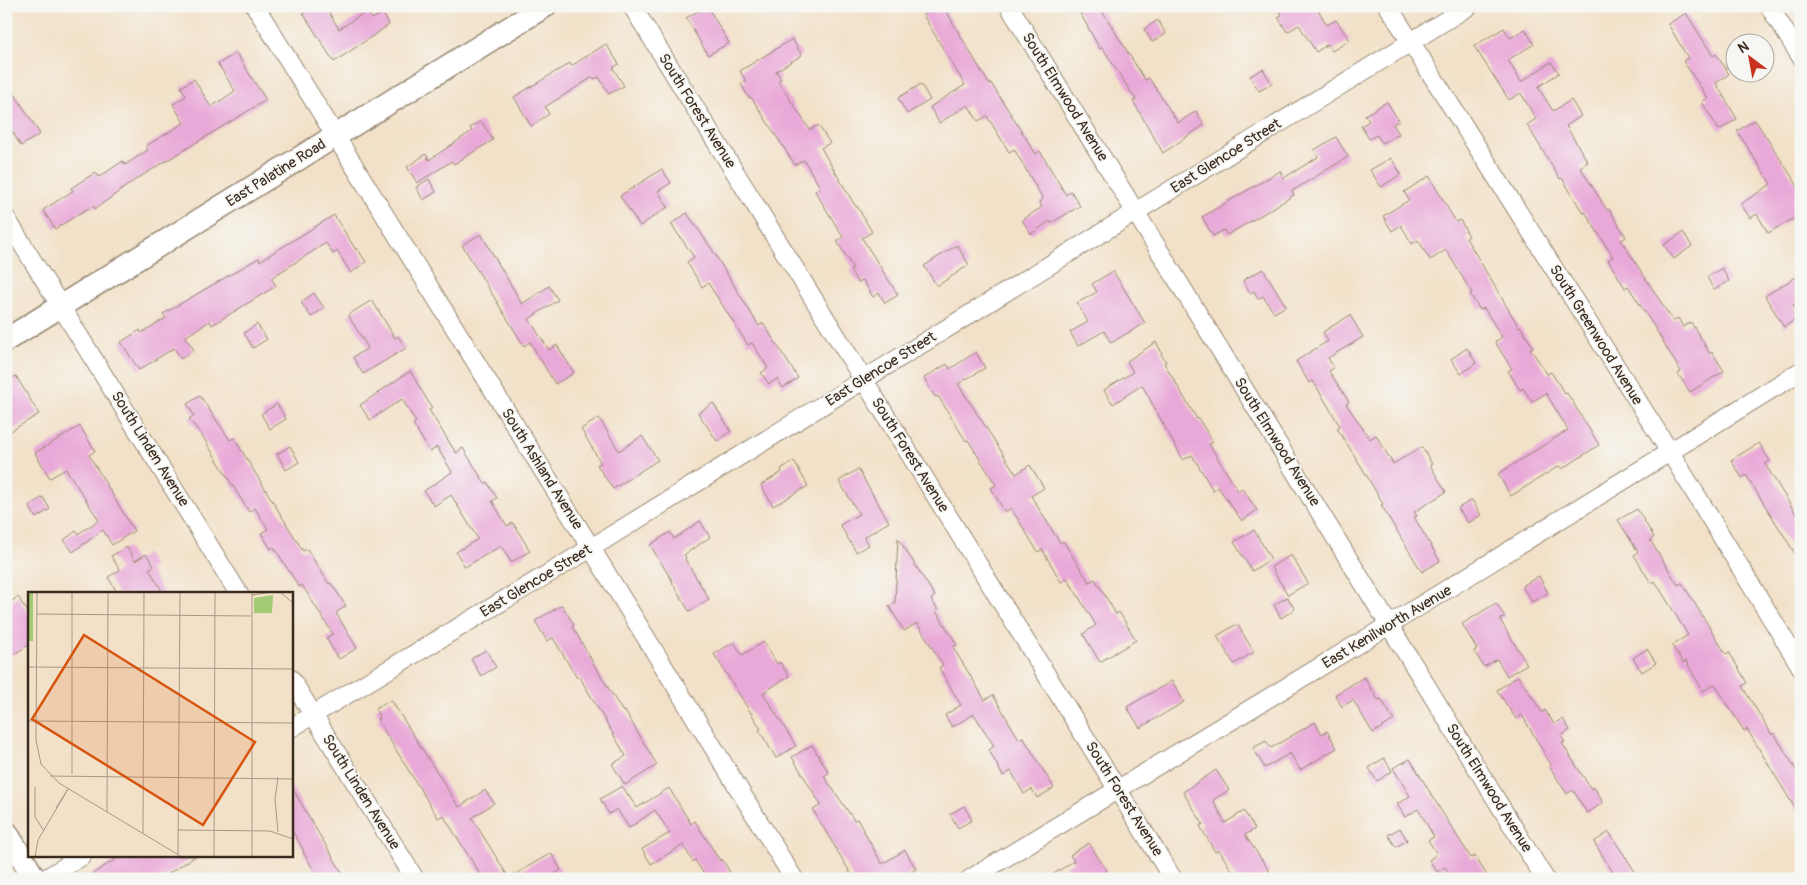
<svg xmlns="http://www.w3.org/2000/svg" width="1807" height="885" font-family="Pangolin,sans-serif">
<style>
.building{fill:#e9a9d8}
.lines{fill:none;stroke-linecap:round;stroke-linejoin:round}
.minor-casing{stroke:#968673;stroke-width:20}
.major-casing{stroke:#968673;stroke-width:25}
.minor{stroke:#fff;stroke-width:18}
.major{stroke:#fff;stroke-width:22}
.labels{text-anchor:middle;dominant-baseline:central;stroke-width:4;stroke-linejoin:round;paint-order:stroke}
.street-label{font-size:15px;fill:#3b2a1e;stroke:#f6f6f2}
.inset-road{fill:none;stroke:#a99884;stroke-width:1}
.view{fill:#d7540e;fill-opacity:0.15;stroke:#d7540e;stroke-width:2.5}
.inset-edge{fill:none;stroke:#3b2a1e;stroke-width:2.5}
</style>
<rect width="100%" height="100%" fill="#f6f6f2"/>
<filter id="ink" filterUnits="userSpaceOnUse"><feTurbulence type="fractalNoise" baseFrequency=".02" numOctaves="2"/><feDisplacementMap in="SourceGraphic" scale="10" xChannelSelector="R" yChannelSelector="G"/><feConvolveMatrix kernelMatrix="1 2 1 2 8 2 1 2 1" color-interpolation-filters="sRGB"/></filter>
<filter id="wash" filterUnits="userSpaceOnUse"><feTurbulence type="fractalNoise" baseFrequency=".0096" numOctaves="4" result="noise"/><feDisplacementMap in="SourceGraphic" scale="20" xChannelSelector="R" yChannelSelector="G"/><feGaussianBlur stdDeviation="1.12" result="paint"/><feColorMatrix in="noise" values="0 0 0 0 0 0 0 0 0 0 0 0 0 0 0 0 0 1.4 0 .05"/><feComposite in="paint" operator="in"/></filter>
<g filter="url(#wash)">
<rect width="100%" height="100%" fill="#f2e1c8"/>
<g id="blocks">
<!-- building -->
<path class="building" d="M314,6H325L339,29L367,11L372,19L383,13L389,25L334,62L303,13Z
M707,6L729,43L708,55L686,18Z
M937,6H943L989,84L991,83L1036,154L1040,151L1066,195L1071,191L1080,206L1051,223L1050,221L1031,234L1022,220L1042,207L1039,202L1043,199L1014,149L1009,152L987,116L978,121L968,105L939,123L930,107L965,85L923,15Z
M1076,6H1099L1145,80L1149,78L1178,123L1196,111L1204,125L1163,153L1133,101L1136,100L1102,47L1100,49Z
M1276,6H1316L1327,25L1336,20L1350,40L1332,51L1328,44L1316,52L1299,25L1287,32L1278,17L1282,15Z
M1686,13L1713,56L1716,54L1729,74L1716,83L1737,119L1719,130L1702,102L1708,98L1683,61L1688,58L1668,24Z
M1158,20L1166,34L1152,42L1144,29Z
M1504,28L1510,38L1525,29L1534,44L1508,60L1521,82L1551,62L1559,73L1538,87L1553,111L1571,100L1581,116L1566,126L1588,162L1580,167L1607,210L1609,209L1626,237L1621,240L1673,321L1678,318L1683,327L1691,322L1710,354L1712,352L1724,371L1690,392L1678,374L1681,372L1655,328L1628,286L1625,288L1608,260L1613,257L1585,212L1583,213L1562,178L1560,179L1527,125L1536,119L1521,93L1509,100L1474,46Z
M792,39L802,55L776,71L781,79L778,81L810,130L818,125L830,143L821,148L856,207L857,206L872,232L862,238L898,295L885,303L879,293L873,297L863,280L858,283L850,270L853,268L837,241L843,237L815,191L820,187L804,160L795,165L751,97L749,98L741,84L746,81L740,71Z
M606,44L619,64L613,68L624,86L609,94L599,77L594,79L593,77L545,107L549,114L531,126L514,97L570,63L571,66Z
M236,53L266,100L135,180L95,209L94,206L85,210L55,229L43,210L73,191L71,188L96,172L99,177L123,161L125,165L148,150L146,146L184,123L173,104L186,96L181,87L194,79L211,107L235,91L218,64Z
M1263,69L1272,84L1259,91L1250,76Z
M6,80L40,134L21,146L6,121Z
M921,84L930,100L907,114L898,98Z
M1387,102L1399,121L1393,124L1399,134L1382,143L1377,135L1369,139L1361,126L1369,121L1365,115Z
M1755,120L1801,191V214L1768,233L1757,214L1750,218L1741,204L1771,184L1737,131Z
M481,121L493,140L454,164L452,161L417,183L407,167L426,154L429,160L472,131L470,128Z
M1336,137L1348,157L1292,191L1294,195L1268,211L1227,235L1224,230L1213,236L1202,217L1280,171L1284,178L1318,157L1314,150Z
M1391,158L1401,174L1381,187L1370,170Z
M662,169L671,183L658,191L668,207L640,226L620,196Z
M1429,176L1456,222L1460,220L1469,236L1466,238L1519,327L1520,326L1533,347L1530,348L1547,374L1551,372L1565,394L1567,393L1599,445L1562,469L1559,466L1511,496L1498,474L1568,430L1546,393L1532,402L1523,388L1520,390L1508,371L1512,369L1495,342L1502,337L1484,308L1480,310L1470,294L1472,293L1446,250L1430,260L1418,240L1412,244L1401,225L1392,231L1383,216L1409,200L1404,192Z
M429,179L436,192L423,200L416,187Z
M687,213L711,248L759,326L763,323L798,378L783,388L777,379L769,384L761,373L768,368L752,343L748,345L708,283L702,287L687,262L694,257L671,224Z
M334,215L356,250L357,248L366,262L351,273L337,251L333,254L326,243L271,278L276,286L212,325L210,321L185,337L194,350L181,359L174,348L139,370L121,342L140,330L141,333L166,318L163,314L185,301L259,258L260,261Z
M1683,232L1692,246L1674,259L1664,245Z
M481,234L522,304L549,286L558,300L529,319L549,350L557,345L574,373L555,384L530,342L524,346L462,245Z
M957,245L969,265L937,286L924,266Z
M1722,268L1729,281L1714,290L1707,277Z
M1263,269L1286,306L1274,313L1263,296L1258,299L1254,291L1250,293L1243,280Z
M1113,271L1145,323L1111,343L1104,331L1078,346L1070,332L1088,322L1077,303L1097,292L1092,284Z
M1801,274V300L1793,305L1800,317L1784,327L1765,296Z
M314,293L324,308L311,317L301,302Z
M372,300L395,338L398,336L406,348L363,374L353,357L368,348L348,315Z
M1350,315L1363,337L1328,358L1334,368L1329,371L1349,402L1346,404L1370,439L1376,435L1393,464L1422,447L1432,464L1430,465L1446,492L1414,512L1417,516L1414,517L1440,561L1422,572L1381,505L1383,504L1364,471L1337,428L1340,426L1313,381L1309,383L1296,361L1328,341L1323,332Z
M257,324L267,339L253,348L244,333Z
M1156,342L1162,353L1161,354L1166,362L1164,363L1197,419L1198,418L1213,442L1209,444L1238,491L1242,488L1257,510L1242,521L1218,487L1213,490L1192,455L1183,460L1142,385L1113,404L1104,390L1133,372L1127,361Z
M1467,348L1476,363L1461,374L1451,359Z
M976,352L985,368L958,384L1016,474L1030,465L1044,488L1031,496L1060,543L1063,541L1089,582L1095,579L1116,614L1119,612L1136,640L1100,662L1083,634L1096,625L1067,578L1061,582L1042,549L1038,552L1011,508L1005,512L991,488L996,485L968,440L966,441L938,396L935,397L924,378L947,364L950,369Z
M410,371L432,408L429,410L456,453L463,448L485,484L487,482L497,498L492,501L507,526L513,523L530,551L511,562L501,546L465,567L456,552L478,539L451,495L434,506L424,491L452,472L437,447L430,452L413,424L416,422L402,399L370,420L360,405Z
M16,376L39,414L11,431L6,424V382Z
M200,396L230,440L234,438L303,551L307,549L329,584L331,583L346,606L336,613L357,648L339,659L326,638L333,634L302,585L299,587L274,547L271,549L261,533L268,529L255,508L249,512L203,437L189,419L194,415L187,404Z
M713,403L731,431L717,441L698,413Z
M277,404L286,419L270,429L261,414Z
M599,418L619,451L642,436L658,460L613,489L597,465L601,463L581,429Z
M80,426L95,451L89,455L134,531L112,545L103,530L73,552L64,540L76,531L78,534L99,520L66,469L50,478L35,453Z
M1759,443L1770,461L1765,464L1801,522V563L1746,475L1742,478L1731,460Z
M290,446L299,462L286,470L277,454Z
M794,461L808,486L773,506L761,485L782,472L781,469Z
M858,469L889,522L864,537L869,545L856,552L840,525L859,514L839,481Z
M43,497L50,509L36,518L29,506Z
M1472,500L1481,515L1468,523L1458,508Z
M1637,509L1654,537L1650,540L1678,585L1682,583L1726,654L1729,652L1747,683L1742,686L1772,735L1774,733L1801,778V818L1747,729L1744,731L1715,684L1703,691L1686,661L1683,663L1672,645L1688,635L1655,581L1651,583L1634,555L1638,552L1618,520Z
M700,521L710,537L684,555L686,558L685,559L709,599L689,611L672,582H673L650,545L670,532L674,539Z
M1254,530L1271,559L1252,571L1234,542Z
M898,538L935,596L931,599L938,610L936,611L957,645L953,647L985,700L993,695L1019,739L1023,737L1054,788L1037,798L1032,789L1024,794L1011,771L1003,776L989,750L994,746L974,714L952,727L945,715L961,705L939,668L943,665L917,623L904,631L889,606L895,603Z
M127,547L135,561L146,554L154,566L149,569L164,594H118L108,577L120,570L111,556Z
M1291,555L1308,583L1288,595L1271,567Z
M1539,576L1548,593L1532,602L1522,586Z
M18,597L29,614V645L6,659V605Z
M1287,597L1295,609L1281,618L1274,605Z
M1496,603L1505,617L1500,620L1527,664L1507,676L1497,659L1484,667L1474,651L1477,649L1462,624Z
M562,605L574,625L572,626L595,666L623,712L625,711L657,765L625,785L612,764L626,756L579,676L577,678L553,638L547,641L535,621Z
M1237,624L1254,652L1234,664L1217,636Z
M734,642L742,655L764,642L777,664L780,662L789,676L763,693L796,746L776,758L759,730L761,729L714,654Z
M1647,649L1656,663L1642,672L1633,658Z
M486,650L496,667L481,676L471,659Z
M1518,676L1542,712L1545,710L1554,724L1563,719L1570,730L1561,736L1565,742L1562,743L1591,789L1594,787L1603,803L1587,813L1573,790L1567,794L1549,766L1551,765L1522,715L1516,719L1497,690Z
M1364,677L1378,700L1381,699L1394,720L1373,733L1353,700L1342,707L1335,695Z
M1172,681L1184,702L1140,728L1127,707Z
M391,700L459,807L485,790L494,803L472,818L509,878L551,853L561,870L547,879H483L443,815L438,818L377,719L380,718L375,709Z
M1315,722L1322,734L1327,731L1337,748L1300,770L1290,753L1265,768L1253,748L1266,741L1271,748Z
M812,745L829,773L824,776L854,820L857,819L882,864L905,850L916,869L900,879H854L813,810L821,805L792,757Z
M1384,758L1392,771L1377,781L1369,768Z
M1410,759L1440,809L1471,858L1475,856L1489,879H1452L1445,867L1437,872L1429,860L1437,854L1428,840L1434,837L1418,809L1405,817L1397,804L1410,796L1393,768Z
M1216,770L1229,790L1213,800L1225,823L1244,811L1255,829L1245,835L1270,872L1260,879H1237L1219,850L1215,852L1200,826L1203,824L1183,792Z
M291,786L319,834L346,879H319L303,852L304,851L291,829Z
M622,786L637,808L669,788L691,824L695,821L720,861L722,859L734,879H707L695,860L693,862L683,845L651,864L642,849L670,833L655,810L629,828L617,809L609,814L600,799Z
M964,806L972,820L958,828L950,814Z
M1400,828L1407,840L1396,847L1388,835Z
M1609,832L1640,879H1617L1594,842Z
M1089,843L1107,871L1095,879H1046L1074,861L1070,855Z
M121,856H196L160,879H84Z"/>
</g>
</g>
<g filter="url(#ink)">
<use href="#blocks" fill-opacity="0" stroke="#968673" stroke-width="1"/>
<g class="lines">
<defs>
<path id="minor" d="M255,6L591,548L794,879
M632,6L1173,879
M1009,6L1545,879
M1388,6L1670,452L1801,667
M1769,6L1801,57
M6,218L239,594
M291,679L415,879
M291,728L591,548L1469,6
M45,879L82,856
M970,879L1389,625L1801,371"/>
<path id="major" d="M6,340L545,6
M6,832L35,879"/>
</defs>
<!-- minor casing -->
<use href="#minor" class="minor-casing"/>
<!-- major casing -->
<use href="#major" class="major-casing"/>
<!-- minor -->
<use href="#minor" class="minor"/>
<!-- major -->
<use href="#major" class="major"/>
</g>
</g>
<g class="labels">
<!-- street labels -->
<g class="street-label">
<text transform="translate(1065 97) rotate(58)">South Elmwood Avenue</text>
<text transform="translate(697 111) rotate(58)">South Forest Avenue</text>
<text transform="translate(1226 156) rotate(-32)">East Glencoe Street</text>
<text transform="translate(276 173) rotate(-32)">East Palatine Road</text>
<text transform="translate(1596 335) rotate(58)">South Greenwood Avenue</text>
<text transform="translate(881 369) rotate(-32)">East Glencoe Street</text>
<text transform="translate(1277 442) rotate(58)">South Elmwood Avenue</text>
<text transform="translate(150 449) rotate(58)">South Linden Avenue</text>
<text transform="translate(910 455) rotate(58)">South Forest Avenue</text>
<text transform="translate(542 469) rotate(58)">South Ashland Avenue</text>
<text transform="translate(536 581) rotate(-31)">East Glencoe Street</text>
<text transform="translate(1387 627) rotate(-31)">East Kenilworth Avenue</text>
<text transform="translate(1489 788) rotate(58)">South Elmwood Avenue</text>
<text transform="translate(361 792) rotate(58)">South Linden Avenue</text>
<text transform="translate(1124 799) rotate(58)">South Forest Avenue</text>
</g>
</g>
<!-- overview -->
<g transform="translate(28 592)">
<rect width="265" height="265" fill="#f2e1c8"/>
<path d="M0,0H5V49H0ZM245,3L244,21H226V6Z" fill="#a3cb76"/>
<path class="inset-road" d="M9,0L8,148L13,172L31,191L154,265M224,0V265M252,0L265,11M224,3L244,0M9,22L223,24M0,75L265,77M0,129L265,131M44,182V0M22,184L265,187M7,195V225L16,239M28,216L40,197M79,220L80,0M150,238L242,239L265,247M250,240L247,207L250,185M115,241L116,0M150,263L152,0M7,265L10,248L40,197M186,265L187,0"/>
<path class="view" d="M56,43L227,150L175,233L4,127Z"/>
<rect width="265" height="265" class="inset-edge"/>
</g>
<!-- margin -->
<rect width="1807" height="885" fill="none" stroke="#f6f6f2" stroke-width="25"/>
<!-- north arrow -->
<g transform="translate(1750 58) rotate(328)"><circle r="24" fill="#f6f6f2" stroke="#aba49d"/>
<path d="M0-4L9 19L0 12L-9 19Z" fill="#c8321e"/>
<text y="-8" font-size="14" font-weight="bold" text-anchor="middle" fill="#3b2a1e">N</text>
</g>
</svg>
